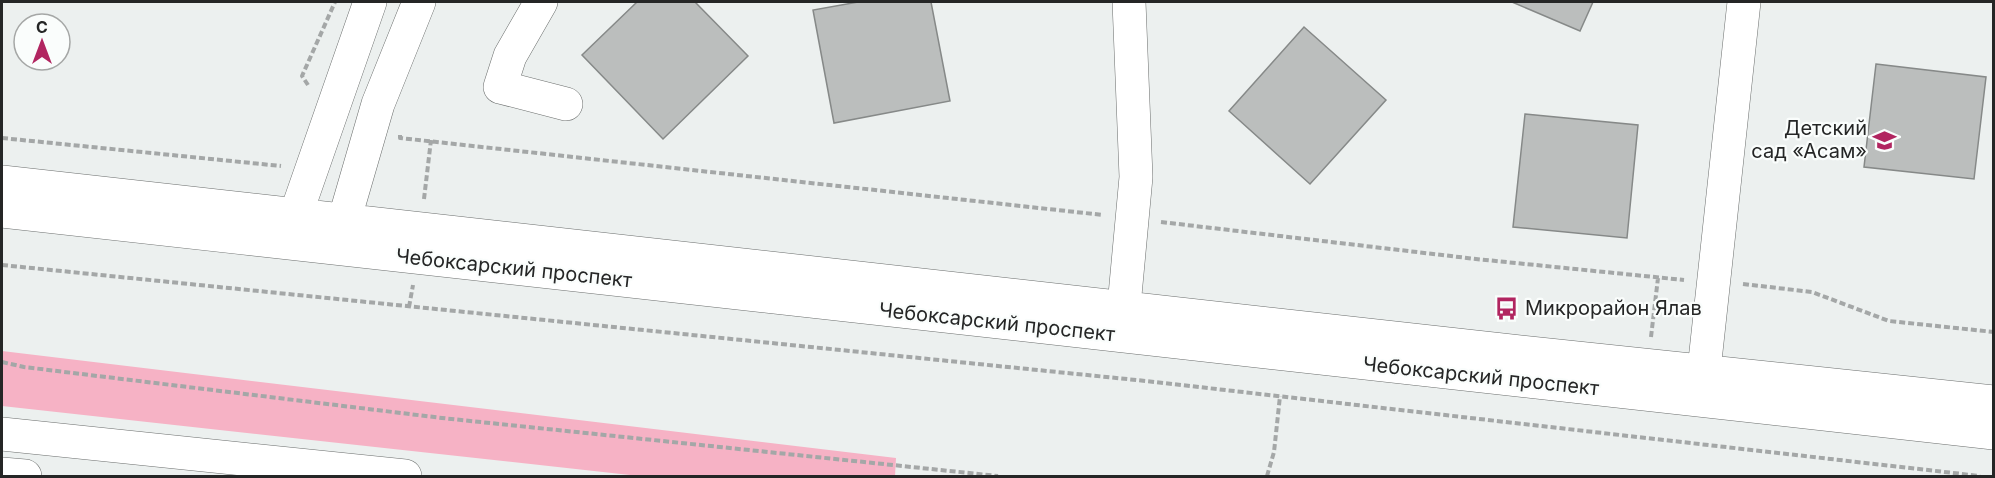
<svg xmlns="http://www.w3.org/2000/svg" width="1995" height="478" font-family="Inter,sans-serif">
<style>
.green{fill:#f6b2c5}
.building{fill:#bbbebd;stroke:#868988;stroke-width:1.5}
.lines{fill:none;stroke-linecap:round;stroke-linejoin:round}
.minor-casing{stroke:#6b6e6d;stroke-width:34}
.major-casing{stroke:#6b6e6d;stroke-width:34}
.path{stroke:#a4a7a7;stroke-width:4;stroke-dasharray:6 3;stroke-linecap:butt}
.minor{stroke:#fff;stroke-width:33}
.major{stroke:#fff;stroke-width:33}
.labels{text-anchor:middle;dominant-baseline:central;stroke-width:4.5;stroke-linejoin:round;paint-order:stroke}
.poi-label{font-size:20px;fill:#252626;stroke:#fafdfc;text-anchor:end}
.street-label{font-size:20px;fill:#252626;stroke:#fafdfc}
</style>
<rect width="100%" height="100%" fill="#ecf0ef"/>
<!-- green -->
<path class="green" d="M2,351L896,458L895,476H639L2,406Z"/>
<!-- building -->
<path class="building" d="M637,2H695L748,56L663,139L582,55Z
M858,2H931L950,101L834,123L813,10Z
M1512,2H1593L1580,31Z
M1304,27L1386,100L1310,184L1229,111Z
M1876,64L1986,77L1974,179L1864,167Z
M1525,114L1638,125L1627,238L1513,227Z"/>
<g class="lines">
<defs>
<path id="minor" d="M541,2L510,56L500,87L566,104
M2,182L1502,350L1994,402
M2,211L1994,433
M344,221L378,104L419,2
M308,232L296,214L370,2
M1124,306L1136,177L1129,2
M1704,370L1744,2"/>
<path id="major" d="M2,434L405,476
M2,474L25,476"/>
</defs>
<!-- minor casing -->
<use href="#minor" class="minor-casing"/>
<!-- major casing -->
<use href="#major" class="major-casing"/>
<!-- path -->
<path class="path" d="M308,85L302,76L335,2
M400,135V138L1103,215
M2,138L281,166
M424,199L431,140
M1161,222L1476,259L1684,280
M2,265L1146,381L1980,476
M1743,284L1812,292L1889,321L1994,332
M409,307L413,285
M1651,337L1658,278
M2,362L24,367L442,418L998,476
M1267,476L1274,452L1280,396"/>
<!-- minor -->
<use href="#minor" class="minor"/>
<!-- major -->
<use href="#major" class="major"/>
</g>
<!-- icons -->
<defs>
<symbol id="school-bare" viewBox="-9 -9 18 18"><path d="M0-5L7-2L0 1L-7-2ZM-4 1L0 2.5L4 1V4Q0 6-4 4Z" fill="#b12560" stroke="#fafdfc" stroke-width="2.5" paint-order="stroke"/></symbol>
<symbol id="bus-bare" viewBox="-9 -9 18 18"><path d="M-5-6H5V4H4V6H2V4H-2V6H-4V4H-5ZM-3.5-4V0h7V-4ZM-3.5 1.2v1.5H-2V1.2ZM2 1.2v1.5H3.5V1.2Z" fill="#b12560" stroke="#fafdfc" stroke-width="2.5" paint-order="stroke"/></symbol>
</defs>
<g fill-rule="evenodd">
<use href="#school-bare" x="1868" y="124" width="33" height="33"/>
<use href="#bus-bare" x="1490" y="292" width="33" height="33"/>
</g>
<g class="labels">
<!-- poi labels -->
<g class="poi-label">
<text x="1867" y="128">Детский<tspan x="1867" dy="23">сад «Асам»</tspan></text>
<text x="1525" y="308" text-anchor="start">Микрорайон Ялав</text>
</g>
<!-- street labels -->
<g class="street-label">
<text transform="translate(514 268) rotate(6)">Чебоксарский проспект</text>
<text transform="translate(997 322) rotate(6)">Чебоксарский проспект</text>
<text transform="translate(1481 376) rotate(6)">Чебоксарский проспект</text>
</g>
</g>
<!-- border -->
<rect width="1995" height="478" fill="none" stroke="#252626" stroke-width="6"/>
<!-- north arrow -->
<g transform="translate(42 42)"><circle r="28" fill="#fafdfc" stroke="#a5a7a6" stroke-width="1.5"/>
<path d="M0-4.5L10 22L0 15L-10 22Z" fill="#b12560"/>
<text y="-9" font-size="16" font-weight="bold" text-anchor="middle" fill="#252626">С</text>
</g>
</svg>
